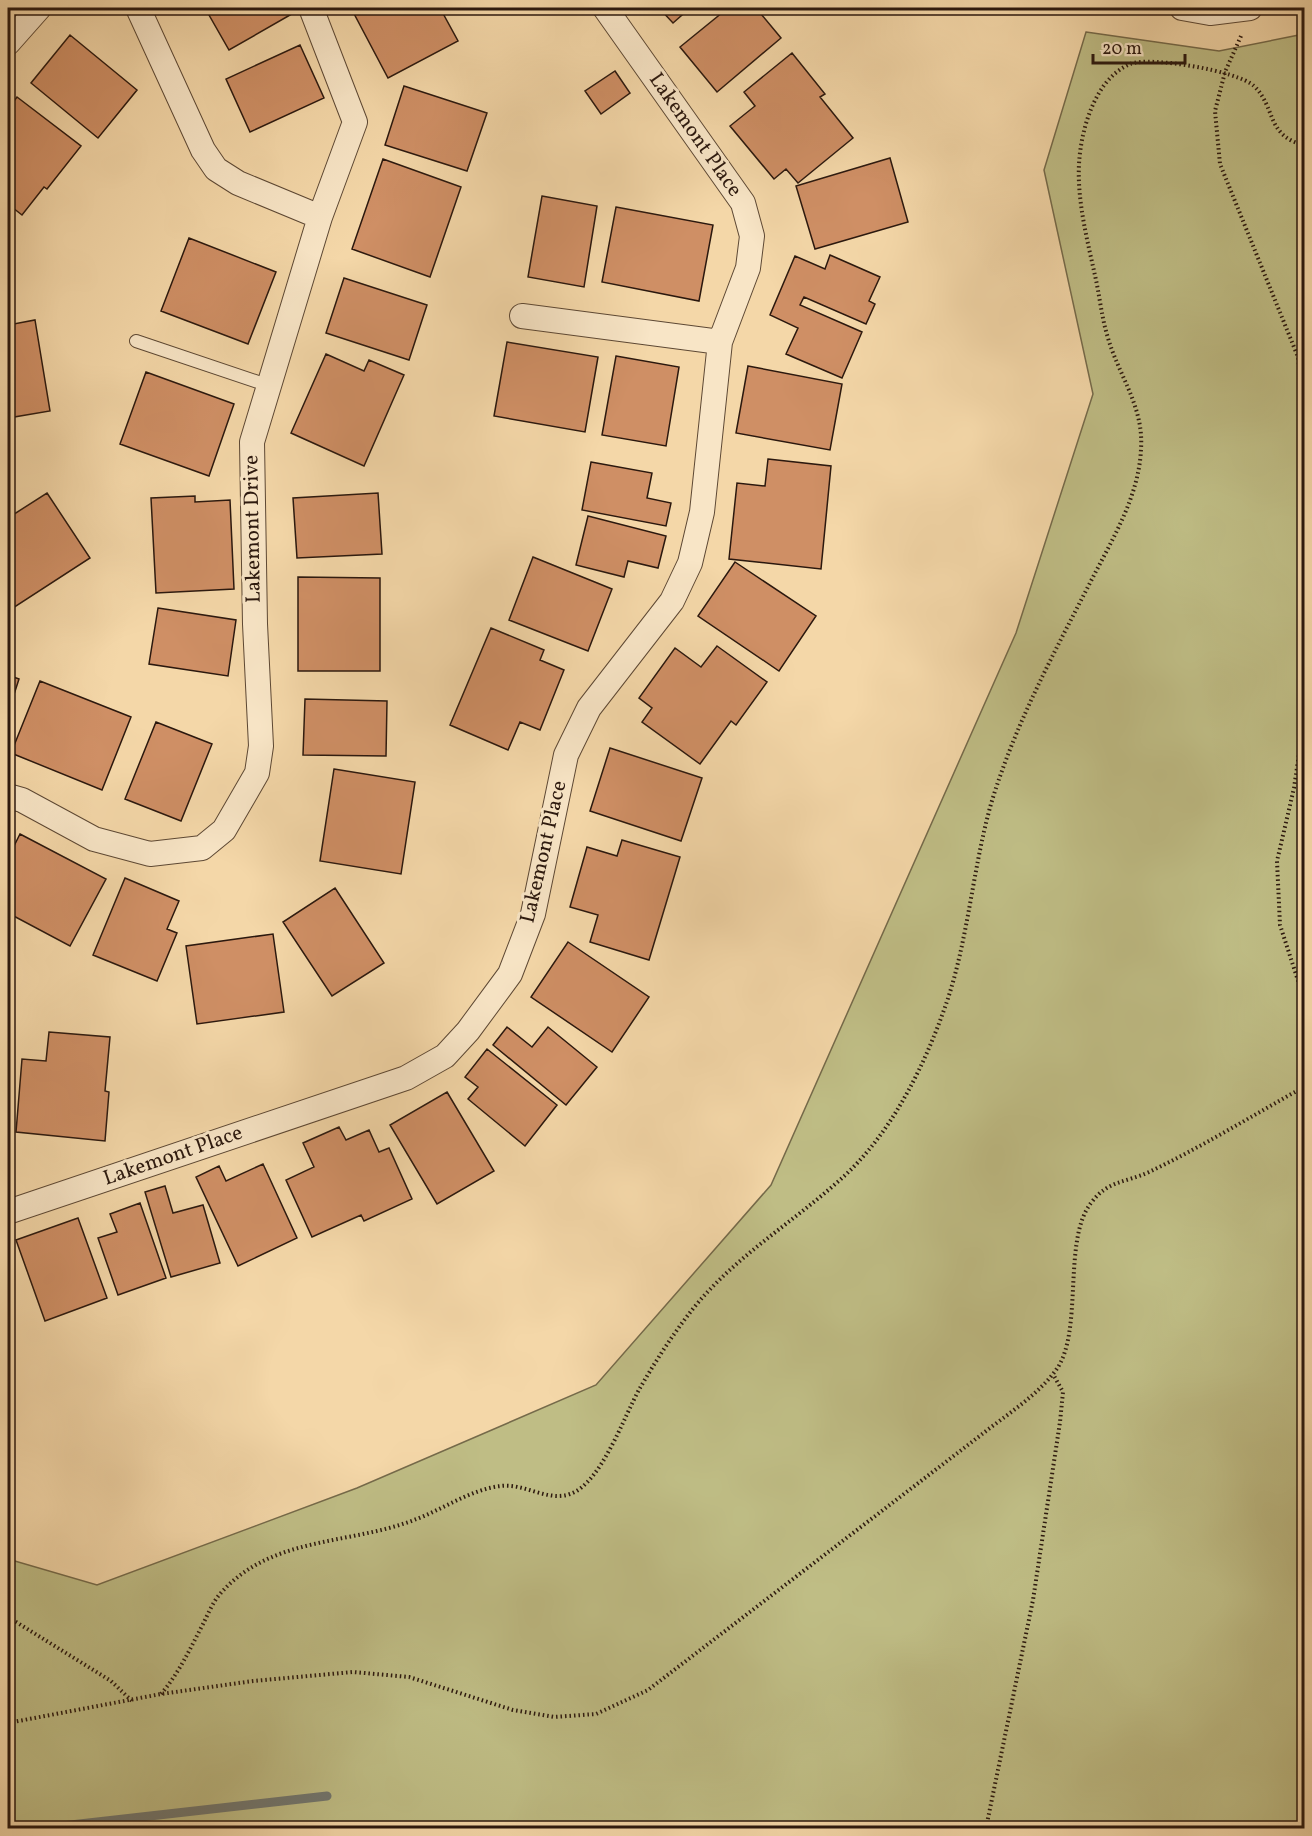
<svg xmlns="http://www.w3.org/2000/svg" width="1312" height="1836" font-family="Vollkorn,serif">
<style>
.green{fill:#bfbd85;stroke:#756a4a;stroke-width:1.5}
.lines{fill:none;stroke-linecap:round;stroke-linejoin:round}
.stream{stroke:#717770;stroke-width:9}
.building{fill:#cf8f65;stroke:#2b180e;stroke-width:1.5}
.service-casing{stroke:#5d4834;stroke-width:14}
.minor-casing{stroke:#5d4834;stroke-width:26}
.path{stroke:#2b180e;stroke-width:4;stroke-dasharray:1.5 3;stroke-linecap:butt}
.service{stroke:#f8e5c6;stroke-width:12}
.minor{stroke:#f8e5c6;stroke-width:24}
.labels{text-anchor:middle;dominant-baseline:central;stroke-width:6;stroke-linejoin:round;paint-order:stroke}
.street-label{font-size:21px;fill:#2b180e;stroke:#f8e5c6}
</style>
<rect width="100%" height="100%" fill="#f4d7a8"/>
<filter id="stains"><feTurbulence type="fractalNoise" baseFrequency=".00333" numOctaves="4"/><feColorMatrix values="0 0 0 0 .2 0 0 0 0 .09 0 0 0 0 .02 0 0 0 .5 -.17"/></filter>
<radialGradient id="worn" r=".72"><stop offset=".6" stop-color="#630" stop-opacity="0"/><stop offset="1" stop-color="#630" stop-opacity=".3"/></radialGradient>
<!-- green -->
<path class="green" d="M1086,32L1219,51L1304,34V1828H8V1559L97,1585L357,1488L596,1385L771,1185L1016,633L1093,394L1044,170Z"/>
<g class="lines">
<!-- stream -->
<path class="stream" d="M44,1828L327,1796"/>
</g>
<!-- building -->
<path class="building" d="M205,8H294L297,11L229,50Z
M351,8H440L458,41L388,78Z
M659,8H690L673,23Z
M728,8H756L781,38L717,92L680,47Z
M70,35L137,90L98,138L31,83Z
M300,45L324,98L250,132L226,79Z
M792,53L825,94L820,97L853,138L798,183L786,169L774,179L730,126L755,106L744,92Z
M615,71L630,93L601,114L585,91Z
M404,86L487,113L467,171L385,145Z
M17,97L81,146L47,189L44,187L22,215L8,204V109Z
M890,158L908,222L815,249L796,186Z
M383,159L461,187L430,277L352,249Z
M542,196L597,206L584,287L528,277Z
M616,207L713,225L699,301L602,282Z
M189,238L276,272L248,344L161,311Z
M830,255L880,277L869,301L875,304L866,324L804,297L800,305L862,332L842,378L786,354L798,328L770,315L795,256L825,269Z
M344,278L427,305L409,360L326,333Z
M35,320L50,411L8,418V325Z
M507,342L598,357L585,432L494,416Z
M326,354L364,371L369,360L404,375L364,466L291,433Z
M616,356L679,367L666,446L602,435Z
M748,366L842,384L830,450L736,433Z
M146,372L234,404L209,476L120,444Z
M768,459L831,466L821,569L729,559L737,483L765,486Z
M591,462L652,473L647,498L671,503L666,526L582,510Z
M47,493L90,558L13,608L8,600V518Z
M378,493L382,554L297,558L293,498Z
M195,496V502L230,500L234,589L156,593L151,498Z
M588,516L666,536L658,568L628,561L624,577L576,565Z
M533,557L612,589L588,651L509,620Z
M735,562L816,616L779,671L698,616Z
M298,577L380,578V671H298Z
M158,608L236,620L228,676L149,664Z
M491,628L544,650L540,660L564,670L540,730L520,722L508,750L450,725Z
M717,646L767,682L736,725L731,721L700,764L642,722L652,708L639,698L675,648L701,667Z
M8,675L19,679L8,713Z
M40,681L131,717L102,790L11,753Z
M305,699L387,701L386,756L303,755Z
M156,722L212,744L181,821L125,799Z
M610,748L702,778L681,841L590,811Z
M334,769L415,782L401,874L320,861Z
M20,834L106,879L70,946L8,913V858Z
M622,840L680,857L649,960L590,942L598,915L570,907L587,847L617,856Z
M125,878L179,901L167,929L177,933L157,981L93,955Z
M335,888L384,963L332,996L283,922Z
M273,934L284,1012L197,1024L186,946Z
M568,942L649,997L612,1052L531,997Z
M507,1027L532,1047L548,1027L597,1067L566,1105L493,1045Z
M49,1032L110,1037L105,1091L109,1092L105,1141L16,1132L22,1059L46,1061Z
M487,1049L557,1105L525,1146L468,1099L478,1087L465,1077Z
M447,1092L494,1171L437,1204L390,1125Z
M339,1127L346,1140L369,1130L379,1152L389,1148L412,1199L364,1221L361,1215L312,1237L286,1180L314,1167L303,1143Z
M263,1164L297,1238L238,1266L196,1177L219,1166L226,1181Z
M165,1186L173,1213L203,1205L220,1263L171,1277L145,1192Z
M140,1203L166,1278L118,1295L98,1238L117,1232L110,1214Z
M78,1218L107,1298L45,1321L16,1240Z
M8,1263H10L8,1318Z"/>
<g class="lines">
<defs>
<path id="service" d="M136,341L267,385"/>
<path id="minor" d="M138,8L203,150L216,169L238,183L320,217
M1182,8L1210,13L1250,8
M8,43L39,8
M522,316L720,342
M8,796L22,800L94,839L150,854L202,848L224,830L257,773L261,746L255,624L252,442L320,217L355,122L311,8
M8,1212L406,1078L445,1056L468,1031L510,974L533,914L566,755L589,708L672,601L690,563L702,512L720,342L748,268L752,236L743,203L605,8"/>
</defs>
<!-- service casing -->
<use href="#service" class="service-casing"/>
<!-- minor casing -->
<use href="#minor" class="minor-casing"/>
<!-- path -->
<path class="path" d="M1241,36L1225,72L1215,111L1220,164L1298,357L1304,405
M1304,720L1294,788L1277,861L1280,925L1304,999
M8,1617L111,1681L132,1701
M161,1694C179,1673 190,1649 203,1624C208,1614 213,1602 220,1594C270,1536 349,1545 414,1520C442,1510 471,1489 501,1486C524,1483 548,1502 570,1494C601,1484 624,1416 640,1388C655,1362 673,1334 692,1310C734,1257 791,1224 841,1179C890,1135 922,1071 944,1010C968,944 972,871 991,804C1015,724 1054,653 1092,579C1113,538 1139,496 1141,449C1144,407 1119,376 1108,338C1102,319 1100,299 1096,280C1088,243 1077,202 1079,164C1081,129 1095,79 1130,64C1151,56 1238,71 1254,86C1276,107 1266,136 1304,145
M8,1723L161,1694L253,1681L353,1672L409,1677L513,1710L554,1717L596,1714L648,1690L981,1435C1006,1415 1037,1396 1056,1370C1084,1332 1062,1240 1091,1203C1108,1180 1125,1183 1149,1172C1202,1147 1253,1115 1304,1087
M986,1828L1033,1600L1060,1422L1063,1392L1053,1374"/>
<!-- service -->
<use href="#service" class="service"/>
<!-- minor -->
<use href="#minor" class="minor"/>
</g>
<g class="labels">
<!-- street labels -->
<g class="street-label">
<text transform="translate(695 135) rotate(55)">Lakemont Place</text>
<text transform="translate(253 529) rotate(-91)">Lakemont Drive</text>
<text transform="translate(544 852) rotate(-77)">Lakemont Place</text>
<text transform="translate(173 1156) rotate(-19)">Lakemont Place</text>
</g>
</g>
<!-- margin -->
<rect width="1312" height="1836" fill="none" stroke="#f4d7a8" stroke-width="30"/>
<rect x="9" y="9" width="1294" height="1818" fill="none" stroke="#2b180e" stroke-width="3"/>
<rect x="15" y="15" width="1282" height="1806" fill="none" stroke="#2b180e" stroke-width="1.5"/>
<!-- scale -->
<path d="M1093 54v9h92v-9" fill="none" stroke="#2b180e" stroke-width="3"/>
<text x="1102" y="54" font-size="18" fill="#2b180e" stroke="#f8e5c6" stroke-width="4.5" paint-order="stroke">20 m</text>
<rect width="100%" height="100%" filter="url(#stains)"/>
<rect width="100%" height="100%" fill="url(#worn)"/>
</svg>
